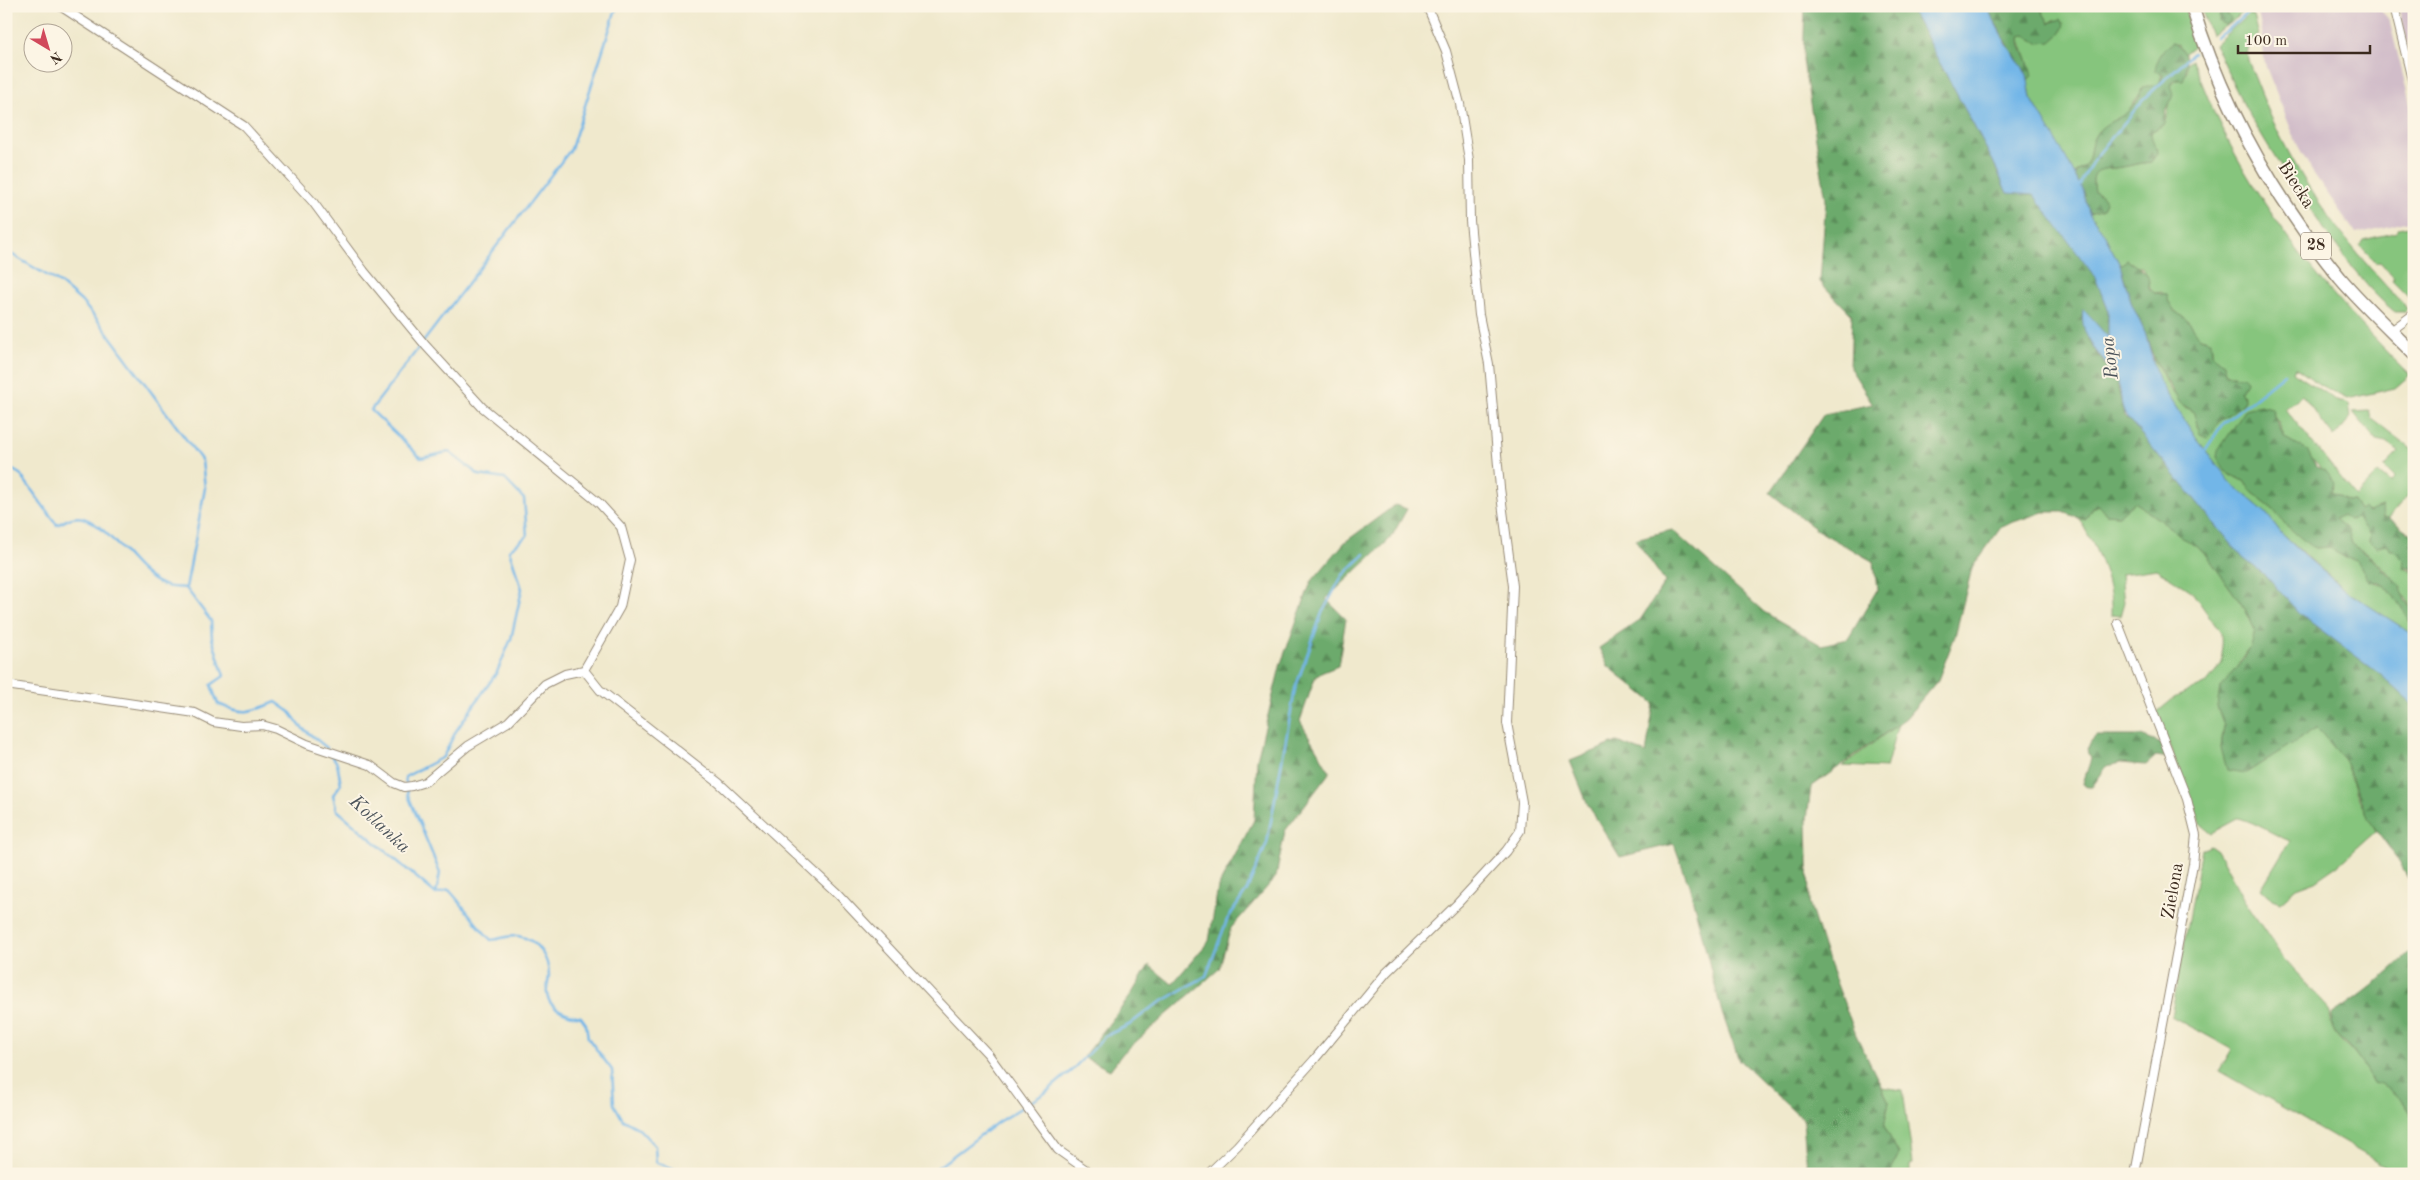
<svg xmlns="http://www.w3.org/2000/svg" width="2420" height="1180" font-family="'Old Standard TT',serif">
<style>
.industrial{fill:#d1bdc9}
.green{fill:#86c57d;stroke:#60784e}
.forest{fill:url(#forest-firs);stroke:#546a45}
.water{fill:#72b6e8;stroke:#567083}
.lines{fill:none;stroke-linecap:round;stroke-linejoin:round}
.stream{stroke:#72b6e8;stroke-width:2.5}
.street-casing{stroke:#968a76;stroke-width:10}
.primary-casing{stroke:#968a76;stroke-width:15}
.street{stroke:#fff;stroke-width:8}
.primary{stroke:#fff;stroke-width:12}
.labels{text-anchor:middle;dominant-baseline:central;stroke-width:4;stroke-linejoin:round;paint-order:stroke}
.shield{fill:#fcf5e5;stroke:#75675a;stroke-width:1}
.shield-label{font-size:16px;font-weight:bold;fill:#3b2a1e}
.street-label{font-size:18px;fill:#3b2a1e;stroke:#fcf5e5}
.water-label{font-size:19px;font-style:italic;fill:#4c545b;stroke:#fcf5e5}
</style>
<defs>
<pattern id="forest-firs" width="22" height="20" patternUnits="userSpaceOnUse" patternTransform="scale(1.25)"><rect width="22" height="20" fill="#6caa6c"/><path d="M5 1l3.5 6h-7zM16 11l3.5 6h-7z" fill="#5a8b58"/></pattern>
</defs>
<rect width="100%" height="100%" fill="#fcf5e5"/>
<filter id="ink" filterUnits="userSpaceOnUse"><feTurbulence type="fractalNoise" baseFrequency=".02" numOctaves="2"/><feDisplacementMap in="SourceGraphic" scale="10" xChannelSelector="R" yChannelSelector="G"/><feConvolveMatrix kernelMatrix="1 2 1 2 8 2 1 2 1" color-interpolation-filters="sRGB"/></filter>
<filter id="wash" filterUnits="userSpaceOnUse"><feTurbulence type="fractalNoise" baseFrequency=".0096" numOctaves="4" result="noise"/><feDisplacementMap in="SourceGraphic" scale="20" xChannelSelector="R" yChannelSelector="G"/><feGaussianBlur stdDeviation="1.12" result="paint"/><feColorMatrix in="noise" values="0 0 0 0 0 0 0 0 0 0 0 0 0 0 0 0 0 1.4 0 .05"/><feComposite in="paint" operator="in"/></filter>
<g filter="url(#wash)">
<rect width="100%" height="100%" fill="#f0e9cd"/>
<!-- industrial -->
<path class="industrial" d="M2295,6H2381L2382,12L2389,19L2414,120V220L2356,234L2312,171L2297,144L2266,67L2262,49L2265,45L2258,14Z
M2398,6H2414V72L2404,29Z"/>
<!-- green -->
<path class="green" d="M2039,6H2184L2196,44L2184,54L2179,44L2173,42C2155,52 2166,68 2159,84C2154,87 2146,89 2141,93C2135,98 2133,109 2123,116C2113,123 2101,125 2095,136C2087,149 2094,165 2077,171L2075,175L2031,98L2028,80L2032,76L2019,36L2025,34L2032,40L2056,19L2049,23Z
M2200,6H2218L2220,14H2227L2226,6H2237L2243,11L2231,23L2211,35Z
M2249,14L2254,16L2259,35C2249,41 2246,49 2248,60C2260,91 2272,122 2288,151C2318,208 2358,257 2402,303L2406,309L2405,312H2395C2369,292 2349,263 2330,237C2285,176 2244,114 2215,44Z
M2192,60C2204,86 2213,113 2226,137C2275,231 2335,302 2410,375L2395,388L2347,399L2320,385L2295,367L2293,372L2334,399L2349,404L2351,417L2334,437L2302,395L2285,409L2356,496L2378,473L2390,483L2395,478L2384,467L2399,452L2386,442L2376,440L2353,412L2369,411L2371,418L2414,451V493L2411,492L2388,519L2383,517L2382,507L2368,513L2359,511L2353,501L2348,502L2331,492L2334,485C2322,468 2303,448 2285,438L2278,422L2273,416L2225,471L2244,481L2252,492L2270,506L2287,525L2316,548L2330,547L2341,557L2357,559L2369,581L2386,585C2395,601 2414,616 2414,635L2346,591L2282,534L2266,513L2232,484L2196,438L2158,380L2153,365L2154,359L2170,389L2185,407L2193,411L2197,417V428L2219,421L2244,403L2243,396L2239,392L2245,384L2236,375H2225L2212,354V347L2206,339L2200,338L2190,323L2175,311L2162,292L2154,293C2146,285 2149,274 2142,267H2137L2127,260L2120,265L2104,234L2089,213L2103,209L2102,196L2094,191C2090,170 2097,169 2114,168C2126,167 2138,163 2151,162L2157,149L2151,141V132L2164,124C2169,111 2171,100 2170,86L2187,71V63Z
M2414,225V302L2392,280L2394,277L2380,262L2376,263L2360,245L2363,240L2397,232L2399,228Z
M2135,502L2206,554L2245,609L2255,630L2251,647L2232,674L2217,707L2224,726L2221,748L2246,773L2317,727L2344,759L2359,799L2376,831L2338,865L2315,881L2296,888L2280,902L2272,899L2261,889L2290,841C2272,834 2257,823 2239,818L2211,833L2202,826L2156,713L2174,698L2207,683L2222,663L2221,633L2192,592L2157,569L2121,574L2124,602L2120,616L2111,615C2113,579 2095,546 2077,515L2085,520L2091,508L2100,505L2106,514L2118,515Z
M2342,515L2357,517L2371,535L2370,542L2388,544L2404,561L2406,569L2414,572V611L2391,575L2370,555L2352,544L2350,536L2335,519Z
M1898,724L1886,768L1843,766Z
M2210,845L2217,850L2244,900L2283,958L2328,1007C2332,1014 2329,1022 2333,1029C2337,1039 2344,1043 2351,1050C2360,1060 2367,1071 2373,1083L2385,1085L2398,1097L2414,1120V1174H2399L2219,1071L2232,1049L2171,1016L2202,849Z
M1882,1087L1903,1090L1913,1164L1910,1165V1174H1890L1899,1154L1884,1126L1889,1102Z"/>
<!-- forest -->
<path class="forest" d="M1805,6H1909L1993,161L2007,193L2034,194L2095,277L2108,309V338L2097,327L2088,340L2117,382L2124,416L2132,423L2243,558L2266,576L2300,614L2381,675L2414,705V887L2396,857L2369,820L2344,759L2317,728L2246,773L2227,770L2221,748L2224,726L2217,707L2220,687L2242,662L2251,647L2255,630L2245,609L2206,554L2135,502L2119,515L2106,514L2099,505L2092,507L2085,520L2063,512H2043L2002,526L1972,568L1955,636L1938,680L1906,718L1811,787L1807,819L1809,902L1823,947L1856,1035L1889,1102L1884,1126L1899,1154L1890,1174H1798L1807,1169L1803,1120L1739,1060L1722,1013L1689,885L1674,844L1620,857L1588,805L1570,761L1617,742L1646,753L1654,703L1608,666L1599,648L1640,620L1665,582L1635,539L1672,530L1764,612L1821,645L1848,639L1877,590L1874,562L1817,530L1770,493L1824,414L1873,404L1850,368L1852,315L1820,282L1826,199L1803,61Z
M1986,6H2039L2049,23L2061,19L2064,24L2061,33L2051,42L2038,43L2025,35L2019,36C2020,50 2030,62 2032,76L2028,80Z
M2218,6H2226L2227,14L2231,18L2230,22L2226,25L2219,22L2220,10Z
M2237,6H2284L2250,15L2237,9Z
M2173,42C2188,48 2189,67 2183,80H2175L2170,86L2174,94L2166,111L2164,124L2151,132C2151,141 2157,146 2157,154L2151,162C2138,163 2127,167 2115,168C2097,169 2090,171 2094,191L2102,196L2106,202L2103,209L2089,213L2084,193L2075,175L2077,171C2094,165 2087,149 2095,136C2107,115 2133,123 2142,87L2159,84L2163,75L2155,70C2157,59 2163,48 2173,42Z
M2127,260C2140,270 2150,269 2149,288L2154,293L2167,294L2169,303L2175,311L2190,323L2200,338L2211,341L2212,354L2224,363L2225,375L2243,376L2247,380L2239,392L2244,398V403L2219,421L2213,431L2207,437L2200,434L2193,411L2180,403L2154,359L2146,335L2131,302L2120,265Z
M2260,405L2272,408C2274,419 2280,429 2285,438L2308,451L2316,467L2324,470L2334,483L2331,492L2348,502L2353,501L2359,511L2364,508L2368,512L2382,507L2383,518L2387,517L2414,536V572L2409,568H2403L2404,561L2393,550H2390L2388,544L2377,547L2370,542L2371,535L2357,518L2349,520L2342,515L2335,519L2348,530L2352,544L2370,556L2400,585L2405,600L2414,611V625C2405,616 2389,585 2381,583C2378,581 2373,582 2369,581L2357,560L2341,557L2330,547L2316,548L2309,545L2286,525L2270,506L2252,492L2244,481L2225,471L2217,457L2218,451L2246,409Z
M1395,505L1407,509L1391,538L1326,599L1346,619L1338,666L1316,675L1300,721L1330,772L1285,831L1276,877L1231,928L1219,969L1123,1053L1110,1070L1083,1057L1129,998L1149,965L1172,984L1209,941L1218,887L1254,820L1257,759L1281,663L1311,582L1345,542Z
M2096,736H2141L2162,744L2169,758L2156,756L2146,765L2120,763L2107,766L2092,787H2086L2083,783L2091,759C2086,749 2088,743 2096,736Z
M2414,948V1120C2403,1104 2394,1086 2373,1083C2367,1071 2360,1061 2352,1050C2339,1036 2331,1037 2332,1015C2362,995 2389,974 2414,948Z"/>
<!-- water -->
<path class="water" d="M1909,6H1986L2007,45L2022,66L2028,80L2031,98L2065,156L2084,193L2089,213L2104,234L2120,265L2131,302L2146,335L2158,380L2196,438L2232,484L2266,513L2282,534L2304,555L2346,591L2414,635V705L2381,675L2300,614L2266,576L2243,558L2132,423C2117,410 2124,396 2117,381C2104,355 2078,340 2083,309L2108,337V309L2095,277L2034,195L2007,193L1993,161Z"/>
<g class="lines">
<!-- stream -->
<path class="stream" d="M2216,37L2228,30L2254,6
M2078,188L2094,159L2144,99L2193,53
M6,251L60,283L81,301L101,324L202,461L205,488L186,588
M2204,452L2223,423L2284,374
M6,466L20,474L57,525C65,521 74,515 83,518C113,528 132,573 163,585C169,588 179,587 186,588L211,621L212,638L224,676L211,685L218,704C244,715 250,713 276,702L290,712L301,727L327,748
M331,754L337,763L341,784L333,795L337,810L436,894L449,890C465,907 475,924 491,940C499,939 510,935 518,936C537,939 549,958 549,976C548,985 544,993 550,1002C556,1011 571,1015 581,1017L586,1024L588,1038L612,1070L614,1104L623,1120L638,1128L655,1146L656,1162L687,1174
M436,894L440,873L408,795L405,777L443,757L456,731L497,672L511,639L522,589L509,550L527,536L524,499L505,479L479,475L449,452L421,458L371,410L571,149L617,6
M929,1174L998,1122L1045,1093L1071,1071L1105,1036L1129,1025L1151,1008L1206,976L1227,920L1247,890L1267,843L1295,689L1322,613L1342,576L1365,554"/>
</g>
</g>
<g filter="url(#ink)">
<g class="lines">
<defs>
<path id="street" d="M60,6L244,126L313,202L364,271L426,346L482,407L599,503L621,527L630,560L620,607L584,670L600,690L719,783L837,893L988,1054L1058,1150L1092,1174
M2394,6L2414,88
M2391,331L2414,314
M2118,623L2187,799L2196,835L2193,864L2135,1174
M6,685L195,713L213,722L241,726L262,725L276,729L307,744L370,765L394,783L404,787L412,786L425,782L468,746L508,722L545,684L565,674L584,670
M1208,1174L1237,1146L1314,1060L1386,973L1458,903L1506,851L1520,831L1522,802L1507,723L1513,586L1500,488L1489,364L1479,315L1470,221L1469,160L1460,104L1446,51L1427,6"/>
<path id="primary" d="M2192,6C2222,105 2275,198 2340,278C2363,305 2389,329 2414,354"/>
</defs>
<!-- street casing -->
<use href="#street" class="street-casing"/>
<!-- primary casing -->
<use href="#primary" class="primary-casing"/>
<!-- street -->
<use href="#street" class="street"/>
<!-- primary -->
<use href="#primary" class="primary"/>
</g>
</g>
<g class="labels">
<!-- shield labels -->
<rect class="shield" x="2301" y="232.5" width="30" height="27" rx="4"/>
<g class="shield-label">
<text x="2316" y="246">28</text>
</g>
<!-- street labels -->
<g class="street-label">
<text transform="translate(2296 185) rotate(57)">Biecka</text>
<text transform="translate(2173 891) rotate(-80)">Zielona</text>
</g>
<!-- water labels -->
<g class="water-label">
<text transform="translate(2111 358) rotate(-96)">Ropa</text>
<text transform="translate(379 825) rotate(43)">Kotlanka</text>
</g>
</g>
<!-- margin -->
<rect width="2420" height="1180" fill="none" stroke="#fcf5e5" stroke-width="25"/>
<!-- north arrow -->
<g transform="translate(48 48) rotate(142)"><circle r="24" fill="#fcf5e5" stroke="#afa495"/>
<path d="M0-4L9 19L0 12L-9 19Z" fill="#d1495b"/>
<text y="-8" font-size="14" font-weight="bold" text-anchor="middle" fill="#3b2a1e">N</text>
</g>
<!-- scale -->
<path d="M2238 45v8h132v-8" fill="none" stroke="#3b2a1e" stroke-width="2.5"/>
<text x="2245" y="45" font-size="15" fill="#3b2a1e" stroke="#fcf5e5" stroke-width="4" paint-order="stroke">100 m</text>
</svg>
